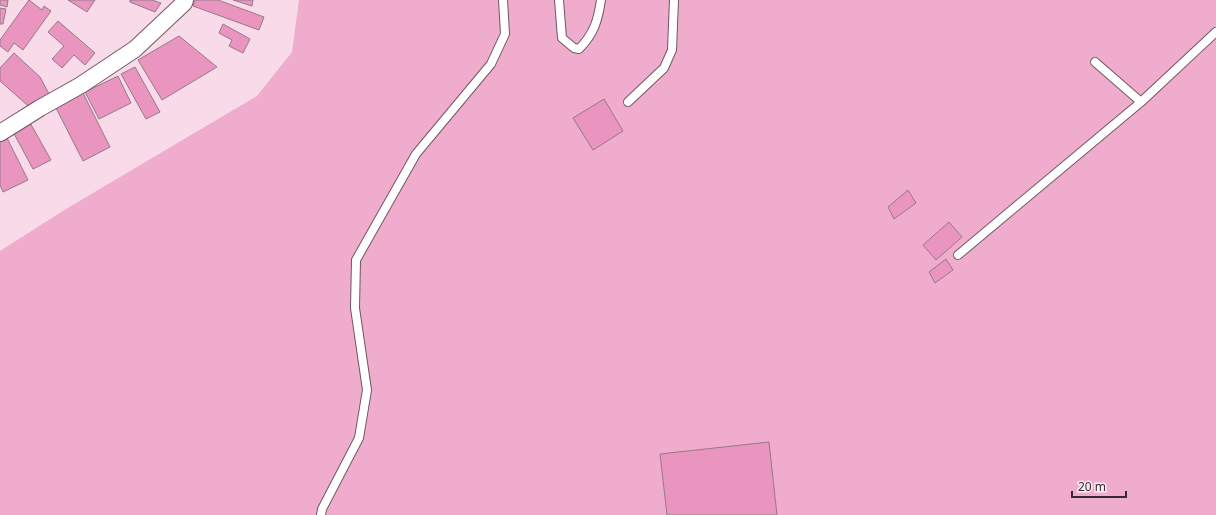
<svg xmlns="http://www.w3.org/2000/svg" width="1216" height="515" font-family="'Noto Sans',sans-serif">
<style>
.green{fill:#f0accd}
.building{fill:#e995c0;stroke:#947a86}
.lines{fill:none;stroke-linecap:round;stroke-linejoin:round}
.lane-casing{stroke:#705763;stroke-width:10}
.street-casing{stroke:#705763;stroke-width:18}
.lane{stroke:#fff;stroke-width:8}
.street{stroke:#fff;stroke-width:16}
</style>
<rect width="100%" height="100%" fill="#f8dae8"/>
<!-- green -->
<path class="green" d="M299,0H1216V515H0V251L66,209L257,96L292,52Z"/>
<!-- building -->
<path class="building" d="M0,0H8L7,7L0,5Z
M29,0L42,10L44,6L51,11L23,50L14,43L8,52L0,46V40Z
M68,0H95L87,12Z
M130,0H152L161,3L155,12L130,2Z
M195,0H218L264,17L259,30L193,6Z
M233,0H253L252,6Z
M0,8L6,9L3,24H0Z
M58,21L95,53L85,65L74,55L62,68L52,59L64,46L48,32Z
M223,24L250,39L243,53L229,46L232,40L219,33Z
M179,36L217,67L162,100L138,60Z
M14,53L40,77L49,94L34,111L0,81V68Z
M135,67L160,112L146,119L121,74Z
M118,76L131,103L99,119L85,92Z
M83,93L110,147L83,161L55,106Z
M604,99L623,131L593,150L573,118Z
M29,121L51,160L33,169L12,130Z
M7,138L28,180L3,192L0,185V142Z
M908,190L916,203L894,219L888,207Z
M949,222L962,237L936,260L923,245Z
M946,259L953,270L935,283L929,272Z
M769,442L777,515H667L660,454Z"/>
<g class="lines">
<defs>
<path id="lane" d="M559,0L562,38L574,48L579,49C594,34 598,20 601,0
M1095,62L1141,102L1216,32
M628,102L664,68L672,50L674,0
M958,255L1141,102
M321,515L322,509L359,438L367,390L355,308L356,260L416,154L491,64L505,34L503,0"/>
<path id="street" d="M0,133L40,108L81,85L135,49L184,3L185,0"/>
</defs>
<!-- lane casing -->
<use href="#lane" class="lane-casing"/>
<!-- street casing -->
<use href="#street" class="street-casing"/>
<!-- lane -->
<use href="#lane" class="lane"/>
<!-- street -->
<use href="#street" class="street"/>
</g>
<!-- scale -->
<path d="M1072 491v6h54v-6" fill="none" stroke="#352a2f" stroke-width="2"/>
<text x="1078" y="491" font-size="12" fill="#352a2f" stroke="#fdebf3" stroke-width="3" paint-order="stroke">20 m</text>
</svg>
